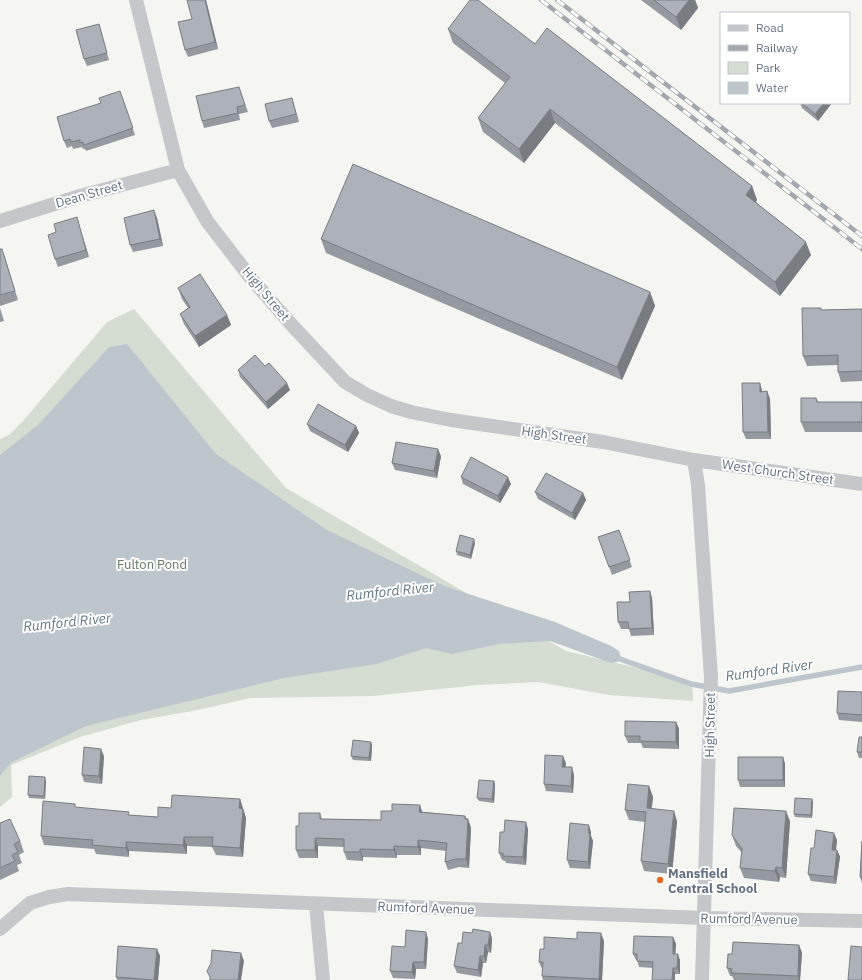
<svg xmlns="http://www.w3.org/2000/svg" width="862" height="980" font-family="'IBM Plex Sans',sans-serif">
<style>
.green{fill:#d5dcd2}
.water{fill:#bdc6cd}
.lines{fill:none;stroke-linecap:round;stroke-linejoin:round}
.stream{stroke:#bdc6cd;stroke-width:5.5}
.street{stroke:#c5c7cb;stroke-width:14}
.rail-casing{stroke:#a3a7ae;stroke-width:4.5}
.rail{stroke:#fff;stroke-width:3;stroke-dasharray:9;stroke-linecap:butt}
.wall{fill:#9599a0}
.shaded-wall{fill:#797d82}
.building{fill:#adb2ba;stroke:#797d82}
.poi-dot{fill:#e56b22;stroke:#fff;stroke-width:1.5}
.labels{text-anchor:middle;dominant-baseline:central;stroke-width:4;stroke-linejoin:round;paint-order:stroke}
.street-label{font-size:13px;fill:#647083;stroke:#fff}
.park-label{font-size:13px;fill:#647a62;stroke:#fff}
.poi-label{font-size:13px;font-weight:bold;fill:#647083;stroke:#fff;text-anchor:start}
.water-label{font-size:14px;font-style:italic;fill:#647986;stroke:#fff}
</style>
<rect width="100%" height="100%" fill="#f5f5f1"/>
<!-- green -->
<path class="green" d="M134,309L286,488L566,651L692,681L693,701L609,695L538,682L478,685L373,696L250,698L198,710L141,720L80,737L11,765L12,797L0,807V439L9,435L23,421L107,322Z"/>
<!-- water -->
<path class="water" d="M127,344L216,454L327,530L444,586L555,622L611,646L619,651L621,658L617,662L611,663L550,641L499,644L452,654L426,648L376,664L284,678L86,726L12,762L0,776V455L38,425L109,347Z"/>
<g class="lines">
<!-- stream -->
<path class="stream" d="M614,657L691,684L729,691L862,667"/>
<!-- street -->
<path class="street" d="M136,0L178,170L207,221L250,277L289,322L345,382L367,395L391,406L411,412L451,420L603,442L694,460L698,485L711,677L702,980
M0,221L80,196L178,170
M694,460L862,484
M316,904L323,980
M0,929L30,903L49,897L68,894L704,918L862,921"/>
<defs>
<path id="rail" d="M541,0L862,249
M557,0L862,236"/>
</defs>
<!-- rail casing -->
<use href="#rail" class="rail-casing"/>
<!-- rail -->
<use href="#rail" class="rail"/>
</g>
<!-- wall -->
<path class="wall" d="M206,0L218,49L188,57L185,50L192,19Z
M641,0H695L698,8L681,30Z
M99,24L101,31L109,60L87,66L84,59Z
M448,29L535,44L752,186L757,200L756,202L811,255L780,296L555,123L524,163L483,132L478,118L505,83L453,43Z
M239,87L248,112L239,114L240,120L204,128L202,121Z
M120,91L135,135L86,151L85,149H83L82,147L73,149L72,146L67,148L64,141L101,103Z
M292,98L294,105L299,122L272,128L269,121Z
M800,103H832L818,121L802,108Z
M157,218L163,246L133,252L130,245Z
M79,225L89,257L58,267L55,259Z
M321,239L650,292L655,306L622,380L326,253Z
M0,249L5,258L18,300L0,306Z
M178,288L227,315L231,325L199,347L184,324L180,314L188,308L182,299Z
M0,308L4,321L0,322Z
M862,309V381L841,382L838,372V365L807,366L803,356L822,310Z
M265,366L290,390L268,409L240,377L238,370Z
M762,390V392L767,391L770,399L771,439H746L743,432Z
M816,398L818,402H862V432H805L801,422Z
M307,424L356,426L359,433L348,452L310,431Z
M441,456L437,478L395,470L392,463Z
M461,477L511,484L500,503L463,484Z
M535,492L583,493L586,500L575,520L538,499Z
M619,530L632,567L612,575L598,537Z
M475,543L471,559L457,555L456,551Z
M650,591L652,598L654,635L631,636L629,629H621L618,622L630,602Z
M862,692V722L839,720L837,713Z
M676,722L679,729V749L643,748L641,743H628L625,736Z
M862,737V758H859L857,752Z
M371,742L372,745L371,761L353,760L351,756Z
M104,756L102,784L84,782L82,775Z
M783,757L785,764V787H740L738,780Z
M566,763L565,767L574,775L573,793L546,791L544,784Z
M46,781L45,799L29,798L28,795Z
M494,781L495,785L494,803L479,801L477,798Z
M649,786L653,797L652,808L677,821L672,874L644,871L641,861L645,822L629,820L625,810Z
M240,799L246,818L243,857L216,855L212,847L187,846V854L129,851V857L96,854L94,849L44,845L41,836L76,808L130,815L158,817L171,808Z
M812,799L813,802L812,818L795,817L794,814Z
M422,812L465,816L467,819H468L471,828L469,868L459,867L448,870L445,862L446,851L421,848V855H397V858L363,857V861L347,860L344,852V847L318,846V858H299L296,850L320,813L322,819L381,820Z
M790,821L786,878L780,877L779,882L744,878L740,868L742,853L736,846L732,835Z
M0,823L20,841L24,852L19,855L22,863L17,865L19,871L0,880Z
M528,829L526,865L506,863L505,861L502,860L499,853L504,832Z
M591,832V836L593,841L590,869L570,868L567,860Z
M837,840L836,850H837L840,857L836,884L811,881L808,874L814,848Z
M862,841V883L860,877Z
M490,932L492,939L491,953L488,952L486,963H483L481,977L457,973L454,966L472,933Z
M673,937L676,944L675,954L680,960V974H675L653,968L639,967L637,960H636L633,954Z
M428,939L426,969H416L415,979L393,978L390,971L405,947Z
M604,941L602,980H543L542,976V969L539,962L544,949Z
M799,945L802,953L800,980H734L732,976H730L727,968L732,954Z
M157,949L160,956L158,980H117L116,977Z"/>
<!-- shaded-wall -->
<path class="shaded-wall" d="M205,0H206L218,49L215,42Z
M689,0H695L698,8L681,30L676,17Z
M292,98L294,105L299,122L296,114Z
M824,103H832L818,121L815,114Z
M550,109L555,123L524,163L519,149Z
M752,186L757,200L751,209L746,195Z
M154,210L157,218L163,246L160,239Z
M77,217L79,225L89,257L86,250Z
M806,242L811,255L780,296L775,282Z
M650,292L655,306L622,380L617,367Z
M227,315L231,325L199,347L195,336Z
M287,383L290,390L268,409L266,402Z
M760,383L762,390L763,399L760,392Z
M767,391L770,399L771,439L768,432Z
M356,426L359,433L348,452L345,445Z
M438,449L441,456L437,478L434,471Z
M508,477L511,484L500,503L498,496Z
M583,493L586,500L575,520L572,513Z
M474,539L475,543L471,559L470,555Z
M650,591L652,598L654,635L652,628Z
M676,722L679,729V749L676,742Z
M371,742L372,745L371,761L369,758Z
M101,749L104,756L102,784L99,776Z
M563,756L566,763L565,774L562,767Z
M783,757L785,764V787L783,780Z
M572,767L574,775L573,793L571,786Z
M45,777L46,781L45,799L44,796Z
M494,781L495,785L494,803L492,799Z
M649,786L653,797L650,818L647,808Z
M240,799L246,818L243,857L240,848L239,808Z
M812,799L813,802L812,818L811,815Z
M420,805L423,814L419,812Z
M674,811L677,821L672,874L668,864Z
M786,811L790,821L786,878L782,868Z
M465,816L468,823V819L471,828L469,868L466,859Z
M526,822L528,829L526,865L523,857Z
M589,825L591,832V836L593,841L590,869L588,862Z
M834,833L837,840L835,857L832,850Z
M184,837L187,846V854L183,845Z
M315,838L318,846V858L315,850Z
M418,840L421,848V855L418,847Z
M126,842L129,851V857L126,848Z
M394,846L397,855V858L394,850Z
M360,849L363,857V861L360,852Z
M837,850L840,857L836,884L834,877Z
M776,867L780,877L779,882L775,871Z
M426,932L428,939L426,969L424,962Z
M490,932L492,939L491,953L488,945Z
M601,933L604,941L602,980H599Z
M673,937L676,944L675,960L673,954Z
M485,945L488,952L486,963L484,956Z
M799,945L802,953L800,980H799L798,976Z
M157,949L160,956L158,980H154Z
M241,953L244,961L241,980H238Z
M678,954L680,960V974L677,968Z
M480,956L483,963L481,977L478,970Z
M413,962L416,969L415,979L412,972Z
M673,968L675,974V980H672Z"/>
<!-- building -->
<path class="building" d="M187,0H205L215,42L185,50L178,22L192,19Z
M470,0H478L535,44L547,28L752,186L746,195L806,242L775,282L550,109L519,149L478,118L510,77L448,29Z
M654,0H689L676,17Z
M99,24L107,53L84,59L76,30Z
M239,87L245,105L237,107L238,113L202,121L196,96Z
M120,91L133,128L84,145L83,142L80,143V140L71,142L70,139L64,141L57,117L101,103L99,98Z
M292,98L296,114L269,121L265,104Z
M802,103H824L815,114Z
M353,164L650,292L617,367L321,239Z
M154,210L160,239L130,245L124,218Z
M77,217L86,250L55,259L48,235L56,232L54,224Z
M0,249H2L15,291L0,295Z
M200,274L227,315L195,336L180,314L190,307L178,288Z
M802,308H821V310L862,309V371L838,372V355L803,356Z
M255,355L265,366L269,363L287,383L266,402L238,370Z
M742,383H760V392L767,391L768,432H743Z
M801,398H816L817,402H862V422H801Z
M318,404L356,426L345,445L307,424Z
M396,442L438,449L434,471L392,463Z
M471,457L508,477L498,496L461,477Z
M546,473L583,493L572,513L535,492Z
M619,530L630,560L609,567L598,537Z
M460,535L474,539L470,555L456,551Z
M650,591L652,628L629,629L628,622H618L617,602H630L629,592Z
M838,691L862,692V715L837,713Z
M625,721L676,722V742L640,741V736H625Z
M859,737H862V752H857Z
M353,740L371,742L369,758L351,756Z
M84,747L101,749L99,776L82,775Z
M545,755L563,756L562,767H572L571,786L544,784Z
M738,757H783V780H738Z
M29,776L45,777L44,796L28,795Z
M479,780L494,781L492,799L477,798Z
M628,784L649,786L647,808L674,811L668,864L641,861L646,812L625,810Z
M172,795L240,799L239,808L243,809L240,848L212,846L213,837H184L183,845L126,842V848L92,845L93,840L41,836L43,801L75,804V807L129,812L128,815L158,817V807L171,808Z
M795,798L812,799L811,815L794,814Z
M392,804L420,805L419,812L465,816V819H468L466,859H456L445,862L447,843L418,840V847L394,846V850L360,849V852H344V839L315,838V850H296V826H299V813H320V819L381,820V811H392Z
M734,808L786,811L782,868L776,867L775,871L740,868L742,849L732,835Z
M10,819L20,841L14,844L18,852L12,855L15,861L0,868V823Z
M505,820L526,822L523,857L503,856V853H499L500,832H504Z
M570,823L589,825L588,833L590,834L588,862L567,860Z
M816,830L834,833L832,850H837L834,877L808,874L811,848H814Z
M862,841V877H860Z
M473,929L490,932L488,945H485L484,956H480L478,970L454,966L458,943H462L463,932L472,933Z
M406,930L426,932L424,962H413L412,972L390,971L392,946L405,947Z
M577,932L601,933L599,979L542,976L543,962H539L540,949H544V937L577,939Z
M634,936L673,937V954H678L677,968H673L672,980H652L653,962L637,961V954H633Z
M733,942L799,945L798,976L731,973L732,969L727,968L728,954H732Z
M118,946L157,949L154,980L116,977Z
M851,946L862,947V980H848Z
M212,950L241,953L238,980H210V977L207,971L211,963Z"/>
<!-- markers -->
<circle class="poi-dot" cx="660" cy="880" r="4"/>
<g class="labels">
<!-- street labels -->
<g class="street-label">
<text transform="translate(89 194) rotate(-16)">Dean Street</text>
<text transform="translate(266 294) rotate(50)">High Street</text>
<text transform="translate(554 435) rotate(8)">High Street</text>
<text transform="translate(778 472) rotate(8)">West Church Street</text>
<text transform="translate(710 725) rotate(-89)">High Street</text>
<text transform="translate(426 908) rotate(2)">Rumford Avenue</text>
<text transform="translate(749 919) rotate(1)">Rumford Avenue</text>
</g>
<!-- park labels -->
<g class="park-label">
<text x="152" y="564">Fulton Pond</text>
</g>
<!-- poi labels -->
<g class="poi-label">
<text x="668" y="873">Mansfield<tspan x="668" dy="15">Central School</tspan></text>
</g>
<!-- water labels -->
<g class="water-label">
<text transform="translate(390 591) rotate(-6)">Rumford River</text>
<text transform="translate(67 622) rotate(-6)">Rumford River</text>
<text transform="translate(769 670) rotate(-8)">Rumford River</text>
</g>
</g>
<!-- legend -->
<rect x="720" y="12" width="130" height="92" fill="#ffffff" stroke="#c1c6cd"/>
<rect x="728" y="25" width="20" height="6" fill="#c5c7cb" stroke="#c1c6cd"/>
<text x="756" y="32" font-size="12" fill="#647083">Road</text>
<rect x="728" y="45" width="20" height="6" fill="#a3a7ae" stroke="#c1c6cd"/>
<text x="756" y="52" font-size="12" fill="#647083">Railway</text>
<rect x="728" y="62" width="20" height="12" fill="#d5dcd2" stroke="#c1c6cd"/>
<text x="756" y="72" font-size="12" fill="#647083">Park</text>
<rect x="728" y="82" width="20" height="12" fill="#bdc6cd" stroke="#c1c6cd"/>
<text x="756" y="92" font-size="12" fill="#647083">Water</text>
</svg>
